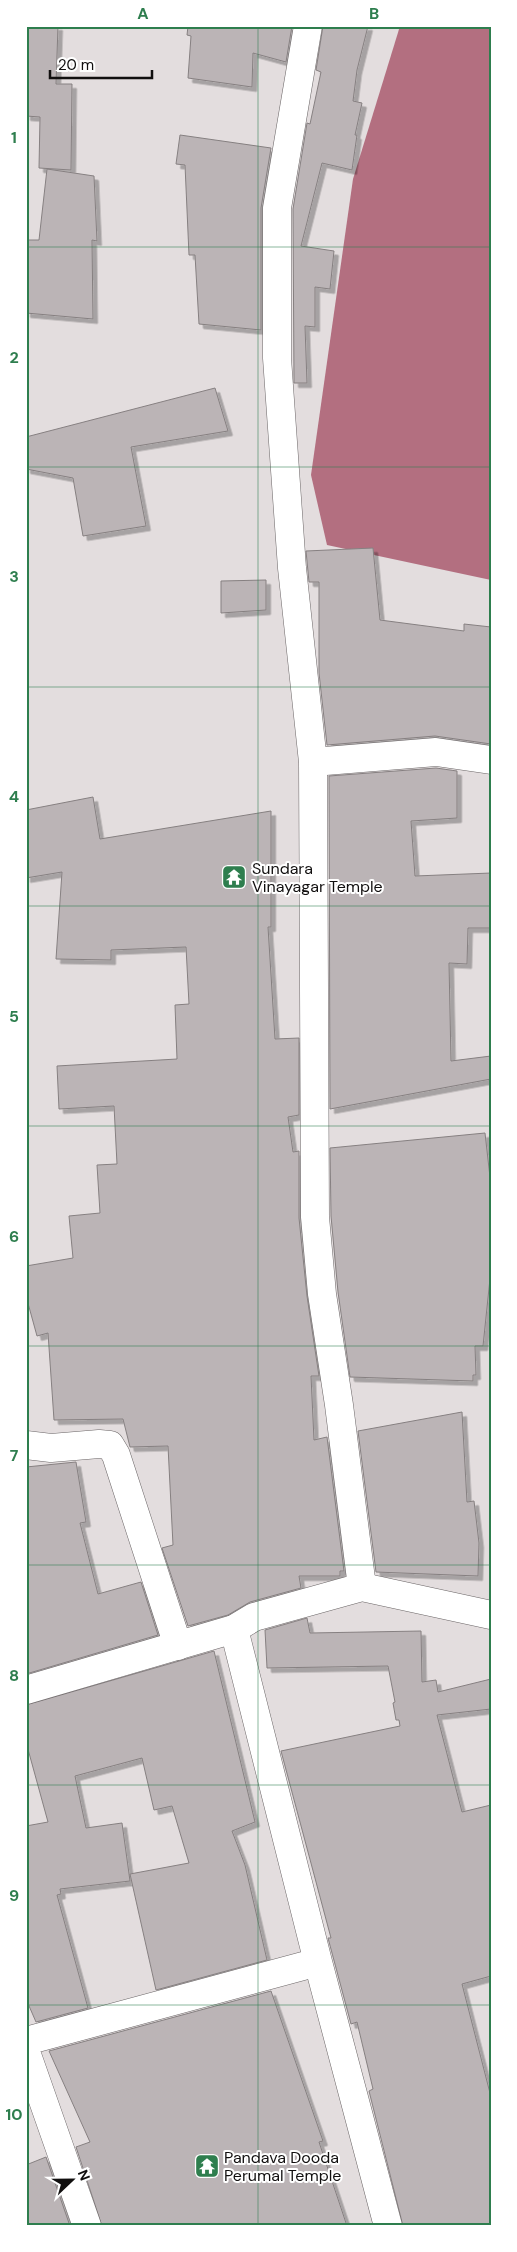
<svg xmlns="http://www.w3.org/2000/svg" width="517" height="2252" font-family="'DM Sans',sans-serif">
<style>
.water{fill:#b36f80}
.building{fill:#bbb4b6;stroke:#868081;filter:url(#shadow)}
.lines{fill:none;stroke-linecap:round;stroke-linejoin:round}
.minor-casing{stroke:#6b6667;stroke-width:29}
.secondary-casing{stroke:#6b6667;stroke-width:29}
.minor{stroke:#fff;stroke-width:28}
.secondary{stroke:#fff;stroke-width:28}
.grid{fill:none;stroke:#2e7e4e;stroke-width:1;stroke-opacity:0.55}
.labels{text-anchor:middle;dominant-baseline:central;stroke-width:4;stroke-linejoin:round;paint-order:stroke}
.poi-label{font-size:16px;fill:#110f0f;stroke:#fff;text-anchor:start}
.neatline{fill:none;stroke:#2e7e4e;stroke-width:2}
.grid-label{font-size:16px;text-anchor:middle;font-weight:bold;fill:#2e7e4e}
</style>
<defs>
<filter id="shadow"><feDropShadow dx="4.5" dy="4.5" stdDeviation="0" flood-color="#0004"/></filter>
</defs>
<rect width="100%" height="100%" fill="#e3ddde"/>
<!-- water -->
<path class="water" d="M400,26H491V580L327,545L311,475L353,179Z"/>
<!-- building -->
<path class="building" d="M26,26H58L56,84H72L71,170L39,168L40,117L26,116Z
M188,26H292L286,62L253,53L252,87L188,78L191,36L187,35Z
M323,26H368L357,70L353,101L362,103L355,135H357L352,170L322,163L301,246L334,251L330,289L315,287V327L305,326L307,383H294L293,209L307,123L310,124L321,72L316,70Z
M180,135L271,148L261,208V330L199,324L195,255H189L185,165L176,164Z
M47,169L94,176L97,241L92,240L93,319L26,313V240H39Z
M215,388L228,431L131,447L146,526L83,536L73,478L26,469V437Z
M373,548L380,620L464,631V624L491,627V744L435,736L327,745L319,673V582H309L306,551Z
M266,580V610L221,613V581Z
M436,768L457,771V818L411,821L415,876L491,873V928H468L467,964L449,963L451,1061L491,1056V1079L330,1109L329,776Z
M93,797L100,839L271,811V927H268L275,1039L299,1038V1115L288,1117L293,1152L299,1151V1218L307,1296L319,1376H311L314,1440L327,1437L344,1571H340V1576H299L301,1588L250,1602L228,1615L188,1626L162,1548L173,1545L168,1446L130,1447L123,1419L54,1420L48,1333L37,1336L26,1296V1266L73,1258L69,1216L100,1213L97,1165L117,1164L114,1106L59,1109L57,1066L177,1059L175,1005L189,1004L186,947L111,950V960L56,959L62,872L26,878V810Z
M485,1133L491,1186V1269L483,1346H475L476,1375H473V1381L350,1377L338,1292L331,1216L330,1148Z
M462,1412L467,1502L474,1501L479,1543L478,1576L376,1572L358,1431Z
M76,1462L86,1522L80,1523L98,1594L141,1582L158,1635L26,1674V1467Z
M307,1618L310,1633L421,1631L422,1682L436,1680L438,1692L491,1679V1709L437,1715L462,1812L491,1805V1976L462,1984L491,2097V2226H403L369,2091L373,2089L357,2022L351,2024L328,1938H331L281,1751L400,1726L399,1720H396L393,1703L395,1702L388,1666L267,1668L265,1630Z
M214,1651L255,1822L232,1831L245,1865L267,1960L156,1990L130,1874L189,1863L172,1806L154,1810L142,1758L75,1776L86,1828L122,1823L130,1881L60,1889L61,1894L57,1895L88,2008L36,2022L26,1999V1826L48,1822L26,1742V1705Z
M271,1991L323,2141L319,2142L347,2226H102L76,2147L90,2142L49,2051Z
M46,2157L70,2226H26V2165Z"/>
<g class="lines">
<defs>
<path id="minor" d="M308,26L277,208V358L292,568L313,762L315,1217L322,1294L339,1405L362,1587
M313,762L436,752L491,760
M26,1445L51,1448L99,1444L110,1445L116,1455L178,1646
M234,1629L318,1962L388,2226
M26,2041L318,1962
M26,2052L87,2226"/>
<path id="secondary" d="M26,1690L234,1629L254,1617L362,1587L491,1615"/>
</defs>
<!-- minor casing -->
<use href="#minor" class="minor-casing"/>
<!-- secondary casing -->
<use href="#secondary" class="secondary-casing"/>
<!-- minor -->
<use href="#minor" class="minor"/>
<!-- secondary -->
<use href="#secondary" class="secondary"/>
</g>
<!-- grid -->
<path class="grid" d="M258,26V2226M26,247H491M26,467H491M26,687H491M26,906H491M26,1126H491M26,1346H491M26,1565H491M26,1785H491M26,2005H491"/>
<!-- icons -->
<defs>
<symbol id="temple-square" viewBox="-11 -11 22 22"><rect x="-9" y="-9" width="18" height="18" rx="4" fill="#2e7e4e" stroke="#fff"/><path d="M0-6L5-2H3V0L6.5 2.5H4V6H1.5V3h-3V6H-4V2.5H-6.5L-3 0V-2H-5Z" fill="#fff"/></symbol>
</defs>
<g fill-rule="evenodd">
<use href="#temple-square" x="220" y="863" width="28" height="28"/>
<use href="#temple-square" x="193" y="2152" width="28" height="28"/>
</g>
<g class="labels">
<!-- poi labels -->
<g class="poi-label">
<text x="252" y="868">Sundara<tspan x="252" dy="18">Vinayagar Temple</tspan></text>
<text x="224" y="2157">Pandava Dooda<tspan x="224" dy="18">Perumal Temple</tspan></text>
</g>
</g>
<!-- border -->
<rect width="517" height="2252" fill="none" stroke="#ffffff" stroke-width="55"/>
<!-- north arrow -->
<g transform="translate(72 2180) rotate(68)" stroke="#ffffff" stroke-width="4" paint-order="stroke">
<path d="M0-4L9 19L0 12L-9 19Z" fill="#110f0f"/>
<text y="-8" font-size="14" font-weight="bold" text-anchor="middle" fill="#110f0f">N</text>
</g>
<!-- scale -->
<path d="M50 70v8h102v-8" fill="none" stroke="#110f0f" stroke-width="2.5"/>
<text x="58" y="70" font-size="15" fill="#110f0f" stroke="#ffffff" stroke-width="4" paint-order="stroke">20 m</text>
<rect x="28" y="28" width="462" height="2196" class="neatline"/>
<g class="grid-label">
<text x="143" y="19">A</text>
<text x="374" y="19">B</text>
<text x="14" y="143">1</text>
<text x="14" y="363">2</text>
<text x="14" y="582">3</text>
<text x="14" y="802">4</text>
<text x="14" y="1022">5</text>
<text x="14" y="1242">6</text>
<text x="14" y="1461">7</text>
<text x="14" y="1681">8</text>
<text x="14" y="1901">9</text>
<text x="14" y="2120">10</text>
</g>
</svg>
